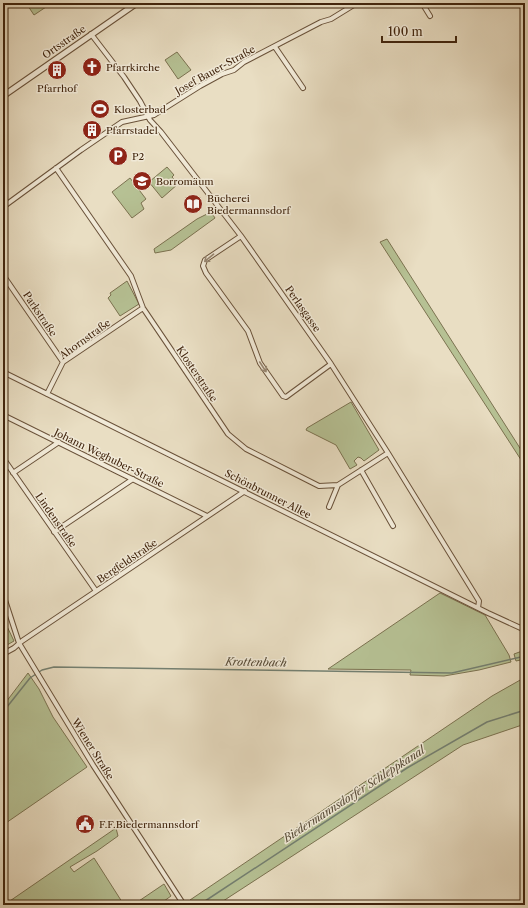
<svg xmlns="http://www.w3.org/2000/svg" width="528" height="908" font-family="'Libre Caslon Text',serif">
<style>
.green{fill:#b6c194;stroke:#7b7250}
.water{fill:#97bcb2;stroke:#747f70}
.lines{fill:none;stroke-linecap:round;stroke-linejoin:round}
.stream{stroke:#747f70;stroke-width:1.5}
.minor-casing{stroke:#6a523a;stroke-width:6}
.tertiary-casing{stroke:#6a523a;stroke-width:7}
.minor{stroke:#f1ead8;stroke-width:4}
.tertiary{stroke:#f1ead8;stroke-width:5}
.oneway{stroke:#988772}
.labels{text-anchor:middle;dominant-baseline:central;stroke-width:3;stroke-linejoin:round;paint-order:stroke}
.street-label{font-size:10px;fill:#40240d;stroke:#f1ead8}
.poi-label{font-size:10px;fill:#40240d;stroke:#f1ead8;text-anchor:start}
.water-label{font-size:11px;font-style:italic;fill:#564a36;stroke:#f1ead8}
</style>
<rect width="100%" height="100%" fill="#e9dec3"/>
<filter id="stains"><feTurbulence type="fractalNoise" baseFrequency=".005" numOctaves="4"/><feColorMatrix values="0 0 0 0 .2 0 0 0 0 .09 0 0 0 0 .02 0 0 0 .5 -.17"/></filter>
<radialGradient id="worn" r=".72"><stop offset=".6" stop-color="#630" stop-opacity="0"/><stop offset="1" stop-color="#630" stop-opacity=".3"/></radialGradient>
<!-- green -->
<path class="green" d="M26,3H52L34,15Z
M177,52L191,70L178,79L165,60Z
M167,167L174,175L172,177L178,184L162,198L149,182Z
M130,178L146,199L141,203L144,209L132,218L112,192Z
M211,212L215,218L171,250L155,253L154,249L197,219Z
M387,239L525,456V466L380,242Z
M127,281L139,304L120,316L108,298L111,295L110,293Z
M351,402L379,450L364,461L361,458L358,457L354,461L357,465L350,469L336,445L306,430L307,428Z
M440,593L485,615L509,655L511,662L479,670L444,676L410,675L411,670L328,669Z
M3,618L14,641L7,645L3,638Z
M525,650V659L516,661L514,654Z
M28,673L39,689L53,717L87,767L3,825V706Z
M522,679L525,684V724L463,745L217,905H197L190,900L492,696Z
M116,828L118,836L97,851L70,867L74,872L94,858L124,905H4Z
M164,884L171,896L160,904L155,900L149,905H133Z"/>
<!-- water -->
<path class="water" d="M100,100L108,113L101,117L93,104Z"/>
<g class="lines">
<!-- stream -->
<path class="stream" d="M3,712L30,678L42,670L54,667L452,673L525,656
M199,905L407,768L487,722L525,710"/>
<defs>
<path id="minor" d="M422,3L430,16
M91,34L124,77L140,101L150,120L161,132L241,236L331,364L388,453L479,601L478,608
M275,47L303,88
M56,168L131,276L143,308L166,342L228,434L246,449L319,486L338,485L388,453
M3,207L81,150L122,122L154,115L200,86L222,74L234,70L244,62L321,22L331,19L357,3
M241,236L205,260L203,266L206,273L248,331L260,363L283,396L286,397L331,364
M3,275L63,362
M3,372L488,613L525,630
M47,394L63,362L143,308
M3,415L207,516
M3,458L96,591
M361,470L393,526
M13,473L59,442
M329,507L338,485
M54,532L133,479
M3,594L19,643L93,765L184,905
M3,654L14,648L22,641L245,491"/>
<path id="tertiary" d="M3,96L137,3"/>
</defs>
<!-- minor casing -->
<use href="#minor" class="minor-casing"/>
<!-- tertiary casing -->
<use href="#tertiary" class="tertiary-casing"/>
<!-- minor -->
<use href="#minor" class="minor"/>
<!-- tertiary -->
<use href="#tertiary" class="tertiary"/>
</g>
<!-- one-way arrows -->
<defs><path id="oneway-shaft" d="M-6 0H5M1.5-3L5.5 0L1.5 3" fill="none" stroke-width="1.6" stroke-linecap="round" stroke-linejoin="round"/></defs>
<g class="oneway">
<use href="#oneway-shaft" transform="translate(209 258) rotate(140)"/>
<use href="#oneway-shaft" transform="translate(263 367) rotate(57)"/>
</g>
<!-- icons -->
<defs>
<symbol id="church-disc" viewBox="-11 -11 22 22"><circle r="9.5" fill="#8f2418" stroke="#f1ead8"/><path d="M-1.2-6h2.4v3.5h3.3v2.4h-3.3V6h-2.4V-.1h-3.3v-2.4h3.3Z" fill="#fff"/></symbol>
<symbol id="building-disc" viewBox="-11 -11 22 22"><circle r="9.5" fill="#8f2418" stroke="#f1ead8"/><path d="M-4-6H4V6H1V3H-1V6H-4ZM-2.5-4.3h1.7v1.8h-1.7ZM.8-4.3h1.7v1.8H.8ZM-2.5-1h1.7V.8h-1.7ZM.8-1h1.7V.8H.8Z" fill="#fff"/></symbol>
<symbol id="stadium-disc" viewBox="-11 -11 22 22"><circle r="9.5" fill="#8f2418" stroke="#f1ead8"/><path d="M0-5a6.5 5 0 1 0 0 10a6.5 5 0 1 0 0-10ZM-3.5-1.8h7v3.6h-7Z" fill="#fff"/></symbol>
<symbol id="parking-disc" viewBox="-11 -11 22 22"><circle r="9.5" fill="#8f2418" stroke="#f1ead8"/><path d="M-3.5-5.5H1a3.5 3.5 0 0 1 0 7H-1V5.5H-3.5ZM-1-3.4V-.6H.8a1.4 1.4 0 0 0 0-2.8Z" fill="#fff"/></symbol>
<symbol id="school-disc" viewBox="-11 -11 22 22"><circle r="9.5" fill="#8f2418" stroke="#f1ead8"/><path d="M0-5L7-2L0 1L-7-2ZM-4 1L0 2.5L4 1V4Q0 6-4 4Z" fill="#fff"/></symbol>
<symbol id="library-disc" viewBox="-11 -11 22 22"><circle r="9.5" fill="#8f2418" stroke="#f1ead8"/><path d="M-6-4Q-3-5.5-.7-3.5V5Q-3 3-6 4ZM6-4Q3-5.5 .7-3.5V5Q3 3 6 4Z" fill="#fff"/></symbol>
<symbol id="civic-disc" viewBox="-11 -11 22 22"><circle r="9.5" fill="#8f2418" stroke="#f1ead8"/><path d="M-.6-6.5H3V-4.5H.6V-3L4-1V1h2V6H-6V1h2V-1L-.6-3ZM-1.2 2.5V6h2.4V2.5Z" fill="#fff"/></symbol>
</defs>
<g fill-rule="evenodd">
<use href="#church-disc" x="81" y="56" width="22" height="22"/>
<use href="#building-disc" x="46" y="59" width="22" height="22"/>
<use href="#stadium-disc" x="89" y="98" width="22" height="22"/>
<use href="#building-disc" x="81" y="119" width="22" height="22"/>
<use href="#parking-disc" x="107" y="145" width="22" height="22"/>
<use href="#school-disc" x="131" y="170" width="22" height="22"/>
<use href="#library-disc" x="182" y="193" width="22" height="22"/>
<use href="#civic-disc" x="74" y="813" width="22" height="22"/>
</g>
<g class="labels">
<!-- street labels -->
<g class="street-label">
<text transform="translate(64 42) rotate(-35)">Ortsstraße</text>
<text transform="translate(215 70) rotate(-29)">Josef Bauer-Straße</text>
<text transform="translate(303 309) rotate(55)">Perlasgasse</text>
<text transform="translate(40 314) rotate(56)">Parkstraße</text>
<text transform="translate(85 339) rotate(-36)">Ahornstraße</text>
<text transform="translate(197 374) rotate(56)">Klosterstraße</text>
<text transform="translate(109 458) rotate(26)">Johann Weghuber-Straße</text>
<text transform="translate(268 494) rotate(27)">Schönbrunner Allee</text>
<text transform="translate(56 520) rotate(55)">Lindenstraße</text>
<text transform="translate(127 561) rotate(-34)">Bergfeldstraße</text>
<text transform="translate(93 749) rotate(58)">Wiener Straße</text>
</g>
<!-- poi labels -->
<g class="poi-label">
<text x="106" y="67">Pfarrkirche</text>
<text x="57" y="88" text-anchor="middle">Pfarrhof</text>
<text x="114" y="109">Klosterbad</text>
<text x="106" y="130">Pfarrstadel</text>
<text x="132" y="156">P2</text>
<text x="156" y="181">Borromäum</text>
<text x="207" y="198">Bücherei<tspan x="207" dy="12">Biedermannsdorf</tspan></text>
<text x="99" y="824">F.F.Biedermannsdorf</text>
</g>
<!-- water labels -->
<g class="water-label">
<text transform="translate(256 662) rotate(1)">Krottenbach</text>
<text transform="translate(354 794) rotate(-33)">Biedermannsdorfer Schleppkanal</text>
</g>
</g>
<!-- margin -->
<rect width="528" height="908" fill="none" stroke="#e9dec3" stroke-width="16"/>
<rect x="4" y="4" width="520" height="900" fill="none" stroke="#40240d" stroke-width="2"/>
<rect x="8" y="8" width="512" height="892" fill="none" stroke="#40240d"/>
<!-- scale -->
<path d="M382 36v6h74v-6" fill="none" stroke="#40240d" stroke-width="2"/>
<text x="388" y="36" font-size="12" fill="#40240d" stroke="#f1ead8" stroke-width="3" paint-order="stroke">100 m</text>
<rect width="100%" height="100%" filter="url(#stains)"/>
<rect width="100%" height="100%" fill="url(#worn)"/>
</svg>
